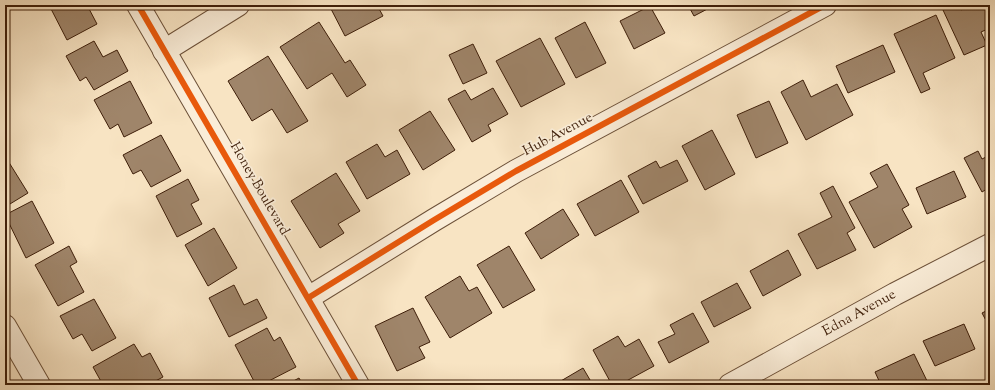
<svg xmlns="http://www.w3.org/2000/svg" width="995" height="390" font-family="'Sorts Mill Goudy',serif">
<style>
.building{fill:#9f856a;stroke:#3e1e09}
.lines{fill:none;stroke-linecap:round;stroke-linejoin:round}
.street-casing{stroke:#6c5038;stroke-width:24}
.street{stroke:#faedd8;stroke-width:22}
.cycleway-casing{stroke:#faedd8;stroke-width:8}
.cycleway{stroke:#e8590c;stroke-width:6}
.labels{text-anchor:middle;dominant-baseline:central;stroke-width:3.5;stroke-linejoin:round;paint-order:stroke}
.street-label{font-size:14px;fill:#3e1e09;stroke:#faedd8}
</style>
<rect width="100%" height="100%" fill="#f8e4c3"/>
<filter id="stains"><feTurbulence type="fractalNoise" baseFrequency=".005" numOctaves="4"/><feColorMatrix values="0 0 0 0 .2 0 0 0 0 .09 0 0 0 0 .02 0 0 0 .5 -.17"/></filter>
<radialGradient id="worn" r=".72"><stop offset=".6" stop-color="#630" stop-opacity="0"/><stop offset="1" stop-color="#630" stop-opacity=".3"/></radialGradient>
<!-- building -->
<path class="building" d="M49,5H87L97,24L67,40Z
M334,5H377L383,16L345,36L330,7Z
M396,5H406L398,9Z
M688,5H715L694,16Z
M953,5H959L961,10L971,5H990V28L981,32L987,45L964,55L943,10Z
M650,6L665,33L634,49L620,21Z
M936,15L955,58L923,73L930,89L921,93L894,34Z
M319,22L345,63L350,60L366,85L347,97L332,73L307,89L280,47Z
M585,22L606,63L576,78L555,38Z
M540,38L565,84L521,107L496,61Z
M94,41L103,57L117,50L128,71L94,90L86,77L80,81L66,56Z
M473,44L487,73L463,84L449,55Z
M883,45L895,72L848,93L836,66Z
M268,56L308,121L287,133L272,109L252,121L228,81Z
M803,80L811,97L837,84L853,115L806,140L781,92Z
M130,81L152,123L124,137L118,124L110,129L94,100Z
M493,88L508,114L488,125L491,131L472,142L448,99L465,90L471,100Z
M769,101L788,143L756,158L737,115Z
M430,111L455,150L423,170L399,130Z
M712,130L735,174L705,190L682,146Z
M161,135L181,171L151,187L141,170L133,174L123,155Z
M377,144L385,157L397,150L410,174L367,199L346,162Z
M978,151L982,159L990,155V187L982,192L964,158Z
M5,156L28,193L5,207Z
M677,160L688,181L643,204L628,176L656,161L660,168Z
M887,164L909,205L902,209L912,227L874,248L849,202L878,187L870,173Z
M954,171L966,197L927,214L916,188Z
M336,173L360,211L338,224L344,233L320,248L291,201Z
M188,179L199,200L191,204L202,224L177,237L156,196Z
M621,180L639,212L595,236L577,204Z
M833,186L855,228L847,233L856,250L817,269L798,234L832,217L820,193Z
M32,201L54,243L26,258L5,215Z
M563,209L579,235L541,259L525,233Z
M214,228L237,268L208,286L185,245Z
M69,246L77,262L70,266L84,292L58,306L35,265Z
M509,246L535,290L503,308L477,265Z
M788,250L801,275L763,296L750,271Z
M460,276L469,291L477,287L492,313L450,338L425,297Z
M737,283L751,308L714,327L701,302Z
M234,285L244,305L257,299L267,318L229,337L209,298Z
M94,299L116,338L92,351L82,334L73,339L60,316Z
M413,308L430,342L419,347L425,358L397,371L375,326Z
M990,309V328L982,313Z
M693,313L709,342L669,363L658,342L675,334L670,325Z
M964,324L975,349L935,366L923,341Z
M267,328L274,341L280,337L296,367L261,385H256L235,345Z
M618,336L625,347L639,339L654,366L619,385H612L593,350Z
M134,344L142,357L150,353L163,377L148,385H103L93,367Z
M914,354L929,385H881L875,372Z
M583,368L593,385H554Z
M299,378L303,385H286Z"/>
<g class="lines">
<defs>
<g id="street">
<path d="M138,5L358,385"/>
<path d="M164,51L238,5"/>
<path d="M308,298L434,220L516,171L825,5"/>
<path d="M5,326L39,385"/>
<path id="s1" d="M730,385L895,294L990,245"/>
</g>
</defs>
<!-- street casing -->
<use href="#street" class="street-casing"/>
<!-- street -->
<use href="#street" class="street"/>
<defs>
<path id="cycleway" d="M138,5L358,385
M308,298L434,220L516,171L825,5"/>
</defs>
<!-- cycleway casing -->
<use href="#cycleway" class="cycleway-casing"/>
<!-- cycleway -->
<use href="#cycleway" class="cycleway"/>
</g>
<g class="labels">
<!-- street labels -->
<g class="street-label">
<text transform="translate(558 135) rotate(-28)">Hub Avenue</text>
<text transform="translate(259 189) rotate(60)">Honey Boulevard</text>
<text stroke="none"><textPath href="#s1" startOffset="148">Edna Avenue</textPath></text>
</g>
</g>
<!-- margin -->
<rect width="995" height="390" fill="none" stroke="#f8e4c3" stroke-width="20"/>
<rect x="6" y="6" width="983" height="378" fill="none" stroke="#3e1e09" stroke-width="2"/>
<rect x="10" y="10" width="975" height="370" fill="none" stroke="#3e1e09"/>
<rect width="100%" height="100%" filter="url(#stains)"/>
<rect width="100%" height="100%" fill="url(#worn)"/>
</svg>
